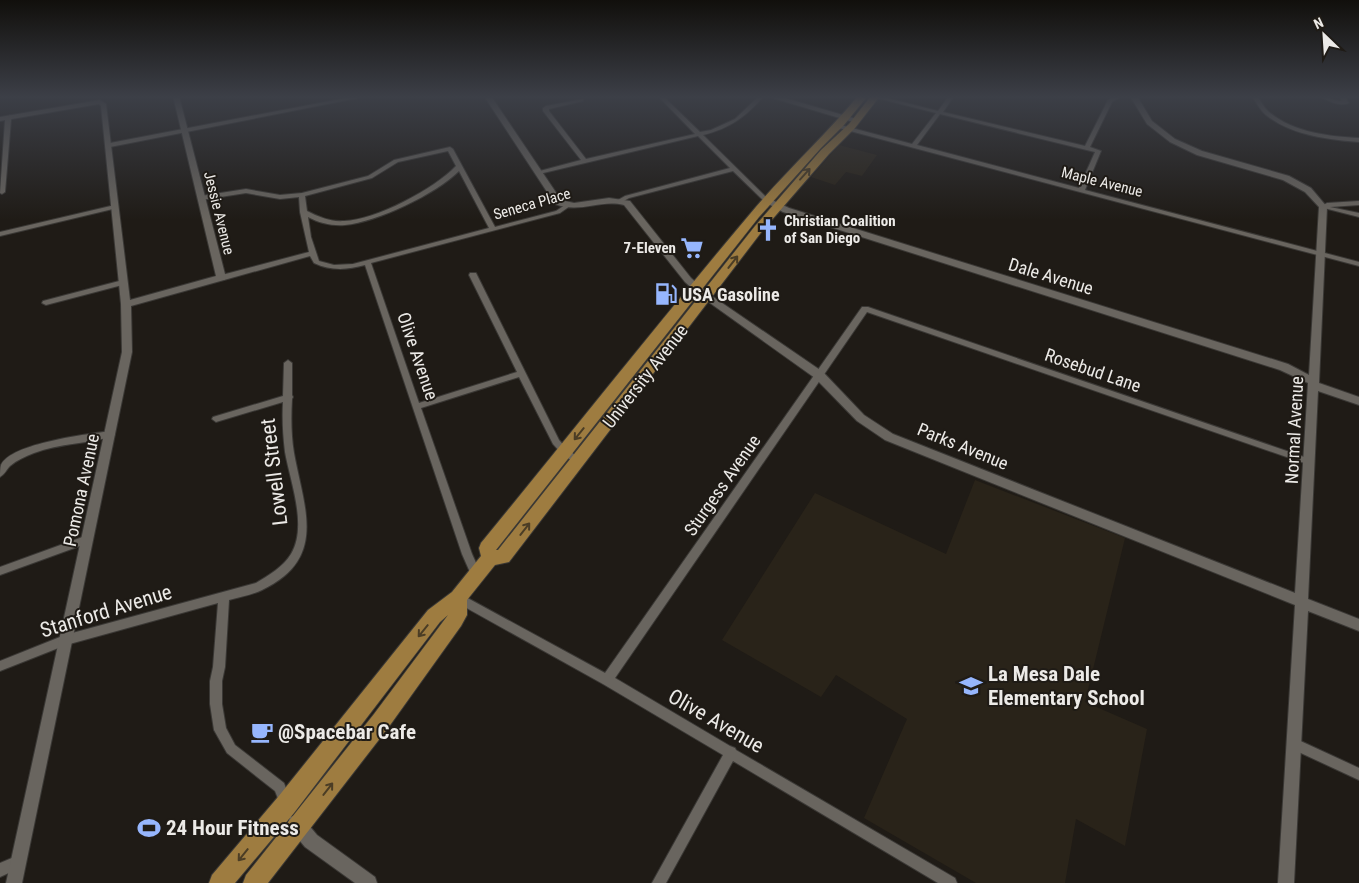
<svg xmlns="http://www.w3.org/2000/svg" width="1359" height="883" font-family="'Roboto Condensed',sans-serif">
<style>
.built{fill:#292319}
.lines{fill:none;stroke-linecap:round;stroke-linejoin:round}
.minor-casing{stroke:#3a3835;stroke-width:2}
.tertiary-casing{stroke:#3a3835;stroke-width:2}
.primary-casing{stroke:#3a3835;stroke-width:2}
.minor{fill:#69655f;fill-rule:evenodd}
.tertiary{fill:#69655f;fill-rule:evenodd}
.primary{fill:#9e7c40;fill-rule:evenodd}
.oneway{stroke:#4b3d25}
.labels{text-anchor:middle;dominant-baseline:central;stroke-width:4;stroke-linejoin:round;paint-order:stroke}
.far-street-label{font-size:15px;fill:#eceae7;stroke:#1f1b16}
.far-poi-label{font-size:15px;font-weight:bold;fill:#eceae7;stroke:#1f1b16;text-anchor:start}
.street-label{font-size:18px;fill:#eceae7;stroke:#1f1b16}
.poi-label{font-size:18px;font-weight:bold;fill:#eceae7;stroke:#1f1b16;text-anchor:start}
.near-street-label{font-size:21px;fill:#eceae7;stroke:#1f1b16}
.near-poi-label{font-size:21px;font-weight:bold;fill:#eceae7;stroke:#1f1b16;text-anchor:start}
</style>
<rect width="100%" height="100%" fill="#1f1b16"/>
<!-- built -->
<path class="built" d="M839,145L877,155L862,176L846,172L835,185L811,177Z
M975,480L1125,538L1085,702L1147,729L1125,846L1076,819L1065,883H976L864,818L907,719L836,675L821,697L722,640L815,493L946,554Z"/>
<g class="lines">
<defs>
<path id="minor" d="M356,96H368L110,147L107,145L110,143Z
M658,96H663L700,132L711,130L735,119L759,96H764C745,117 731,128 703,135L769,200V202H765L733,171L629,198L622,202H618V200L625,196L730,168L698,136L539,174L536,172L581,160L543,111V108L546,106L583,99V101L549,109V111L586,159L695,134Z
M869,96H879L938,111L949,96H954L943,112L1085,146L1108,100L1115,96H1122L1112,102L1090,147L1101,151L1085,190L1359,262V266L835,127L834,126L837,124L912,144L936,113ZM940,114L1095,152L1079,188L917,145Z
M1252,96H1257C1261,101 1264,108 1269,112C1292,132 1330,137 1359,138V142C1329,140 1290,135 1266,115C1260,110 1256,102 1252,96Z
M1319,96C1327,96 1334,101 1342,101L1339,96H1344L1349,103C1339,107 1328,101 1319,96Z
M10,115L13,117L11,120L5,192L2,194L0,193L5,120Z
M450,147L453,149L495,227L556,211L565,205L570,206L560,213L371,263L419,403L517,372L469,275L470,273H476L559,440L568,450L581,459L582,461L581,463H575L562,454L553,444L519,377L421,408L472,554L482,576L481,579L477,580L473,579L462,554L365,265C347,270 331,271 314,263L310,256L224,280H218V276L309,252L300,212L299,197L280,199L246,193L201,200L198,198L201,196L246,189L280,195L302,193L368,176L394,160ZM448,151L456,166C434,189 376,220 344,221C330,222 319,217 307,211L305,196L372,178L398,162ZM459,171L489,228L353,264L334,265L319,261L311,237L308,217C319,223 332,226 345,225C377,222 436,194 459,171Z
M1359,201V205L1330,207L1359,213V217L1320,207L1327,203Z
M115,205L117,206V208L0,236V232Z
M123,280H126V284L46,305L42,303L43,301Z
M862,307H868L1313,460L1314,462L1313,464H1307L867,312L615,678L730,746L735,748L736,750L955,878L957,883H938L733,761L666,883H652L723,755L603,684L454,601L453,598L454,595L458,593L462,595L605,673Z
M288,360L292,363V395L293,397L292,399C291,417 291,435 294,453C304,508 328,559 262,590C252,595 240,597 229,600L225,667L222,681V704L226,728L235,745L284,783L291,802L289,806L285,808L281,806L275,791L227,753L214,730L210,704V681L213,667L218,603L66,645L0,671V661L65,635L256,583C269,575 283,567 291,554C308,526 290,481 285,452C283,435 282,419 283,402L216,422L212,419L213,417L283,396L284,363Z
M111,431L114,432L115,434L114,436C88,444 60,443 34,453C26,456 17,460 10,466C6,470 5,474 0,477C0,473 0,468 1,465C11,443 89,434 111,431Z
M88,535L91,536L93,539L91,542L0,575V567Z
M1294,738L1359,768V780L1290,748L1288,744L1290,740Z
M19,855L24,856L25,861L24,866L0,877V863Z"/>
<path id="tertiary" d="M173,96H179L226,278L224,280L131,306L132,352L22,883H6L122,352L121,304L101,106L99,104L0,121V117L100,100L106,104L130,300L216,276Z
M484,96H491L561,200L574,203L609,198L630,201L691,278L709,294L823,372L864,415L893,434L1295,593L1308,383L1280,370L783,212L763,201L770,199L789,208L1288,364L1309,375L1319,207L1305,192L1283,180L1197,155L1170,142L1147,124L1130,96H1137L1152,121L1175,139L1202,151L1289,176L1311,188L1327,207L1319,383L1359,397V405L1318,391L1308,599L1359,619V631L1308,611L1294,883H1278L1295,605L885,440L857,421L815,378L703,298L685,282L624,205C600,199 580,214 555,204Z
M766,96H778L860,120L853,122Z
M296,815L302,817L317,835L375,877L377,883H355L305,847L290,829L288,823L290,817Z"/>
<path id="primary" d="M858,96L866,98L844,125L821,148L759,217L496,550H498L755,226L821,150L849,124L871,96H880L855,128L829,154L763,230L509,562L495,565L467,600V615L461,626L388,728L268,883H243L246,875L374,714L448,615L440,622L294,813L235,883H209L212,875L278,797L428,610L452,592L481,556L479,548L481,543C571,433 659,322 750,214C784,173 824,137 858,96Z"/>
</defs>
<!-- minor casing -->
<use href="#minor" class="minor-casing"/>
<!-- tertiary casing -->
<use href="#tertiary" class="tertiary-casing"/>
<!-- primary casing -->
<use href="#primary" class="primary-casing"/>
<!-- minor -->
<use href="#minor" class="minor"/>
<!-- tertiary -->
<use href="#tertiary" class="tertiary"/>
<!-- primary -->
<use href="#primary" class="primary"/>
</g>
<!-- one-way arrows -->
<defs><path id="oneway-shaft" d="M-6 0H5M1.5-3L5.5 0L1.5 3" fill="none" stroke-width="1.6" stroke-linecap="round" stroke-linejoin="round" transform="scale(1.25)"/></defs>
<g class="oneway">
<use href="#oneway-shaft" transform="translate(805 174) rotate(-48)"/>
<use href="#oneway-shaft" transform="translate(733 262) rotate(-52)"/>
<use href="#oneway-shaft" transform="translate(579 434) rotate(129)"/>
<use href="#oneway-shaft" transform="translate(525 529) rotate(-52)"/>
<use href="#oneway-shaft" transform="translate(423 631) rotate(129)"/>
<use href="#oneway-shaft" transform="translate(328 789) rotate(-52)"/>
<use href="#oneway-shaft" transform="translate(243 855) rotate(129)"/>
</g>
<!-- sky -->
<linearGradient id="sky" x2="0" y2="1"><stop stop-color="#110f0c"/><stop offset="0.44" stop-color="#3c3f47"/><stop offset="1" stop-color="#3c3f47" stop-opacity="0"/></linearGradient>
<rect width="1359" height="220" fill="url(#sky)"/>
<!-- icons -->
<defs>
<symbol id="church-bare" viewBox="-9 -9 18 18"><path d="M-1.2-6h2.4v3.5h3.3v2.4h-3.3V6h-2.4V-.1h-3.3v-2.4h3.3Z" fill="#96b6fd" stroke="#1f1b16" stroke-width="2.5" paint-order="stroke"/></symbol>
<symbol id="supermarket-bare" viewBox="-9 -9 18 18"><path d="M-6-5.5h2.5l.6 2H6L4.5 2H-2.5L-4.4-4H-6ZM-1.5 3.2a1.3 1.3 0 1 0 .1 0ZM3 3.2a1.3 1.3 0 1 0 .1 0Z" fill="#96b6fd" stroke="#1f1b16" stroke-width="2.5" paint-order="stroke"/></symbol>
<symbol id="fuel-bare" viewBox="-9 -9 18 18"><path d="M-5.5-6h7V0h2V4h1.3V-2.5L3-4.5l.8-.8L6-3V5H2.5V1h-1V6h-7ZM-4.2-4.7v3.2H.2V-4.7Z" fill="#96b6fd" stroke="#1f1b16" stroke-width="2.5" paint-order="stroke"/></symbol>
<symbol id="school-bare" viewBox="-9 -9 18 18"><path d="M0-5L7-2L0 1L-7-2ZM-4 1L0 2.5L4 1V4Q0 6-4 4Z" fill="#96b6fd" stroke="#1f1b16" stroke-width="2.5" paint-order="stroke"/></symbol>
<symbol id="cafe-bare" viewBox="-9 -9 18 18"><path d="M-5.5-4.5H6V0H3Q3 3.5 0 3.5H-2.5Q-5.5 3.5-5.5 0ZM3-3.2v2h1.7v-2ZM-6 4.5H4V6H-6Z" fill="#96b6fd" stroke="#1f1b16" stroke-width="2.5" paint-order="stroke"/></symbol>
<symbol id="stadium-bare" viewBox="-9 -9 18 18"><path d="M0-5a6.5 5 0 1 0 0 10a6.5 5 0 1 0 0-10ZM-3.5-1.8h7v3.6h-7Z" fill="#96b6fd" stroke="#1f1b16" stroke-width="2.5" paint-order="stroke"/></symbol>
</defs>
<g fill-rule="evenodd">
<use href="#church-bare" x="752" y="214" width="32" height="32"/>
<use href="#supermarket-bare" x="676" y="232" width="32" height="32"/>
<use href="#fuel-bare" x="650" y="278" width="32" height="32"/>
<use href="#school-bare" x="955" y="670" width="32" height="32"/>
<use href="#cafe-bare" x="246" y="716" width="32" height="32"/>
<use href="#stadium-bare" x="133" y="812" width="32" height="32"/>
</g>
<g class="labels">
<!-- far-street labels -->
<g class="far-street-label">
<text transform="translate(1102 182) rotate(14)">Maple Avenue</text>
<text transform="translate(532 204) rotate(-16)">Seneca Place</text>
<text transform="translate(219 213) rotate(76)">Jessie Avenue</text>
</g>
<!-- far-poi labels -->
<g class="far-poi-label">
<text x="784" y="221">Christian Coalition<tspan x="784" dy="17">of San Diego</tspan></text>
<text x="676" y="248" text-anchor="end">7-Eleven</text>
</g>
<!-- street labels -->
<g class="street-label">
<text transform="translate(1051 276) rotate(17)">Dale Avenue</text>
<text transform="translate(418 356) rotate(71)">Olive Avenue</text>
<text transform="translate(1093 370) rotate(19)">Rosebud Lane</text>
<text transform="translate(645 376) rotate(-52)">University Avenue</text>
<text transform="translate(1294 430) rotate(-87)">Normal Avenue</text>
<text transform="translate(963 446) rotate(22)">Parks Avenue</text>
<text transform="translate(722 485) rotate(-55)">Sturgess Avenue</text>
<text transform="translate(81 490) rotate(-78)">Pomona Avenue</text>
</g>
<!-- poi labels -->
<g class="poi-label">
<text x="682" y="294">USA Gasoline</text>
</g>
<!-- near-street labels -->
<g class="near-street-label">
<text transform="translate(274 472) rotate(-97)">Lowell Street</text>
<text transform="translate(106 611) rotate(-17)">Stanford Avenue</text>
<text transform="translate(716 721) rotate(30)">Olive Avenue</text>
</g>
<!-- near-poi labels -->
<g class="near-poi-label">
<text x="988" y="674">La Mesa Dale<tspan x="988" dy="24">Elementary School</tspan></text>
<text x="278" y="732">@Spacebar Cafe</text>
<text x="166" y="828">24 Hour Fitness</text>
</g>
</g>
<!-- north arrow -->
<g transform="translate(1324 35) rotate(335)" stroke="#1f1b16" stroke-width="4" paint-order="stroke">
<path d="M0-4L9 19L0 12L-9 19Z" fill="#eceae7"/>
<text y="-8" font-size="14" font-weight="bold" text-anchor="middle" fill="#eceae7">N</text>
</g>
</svg>
